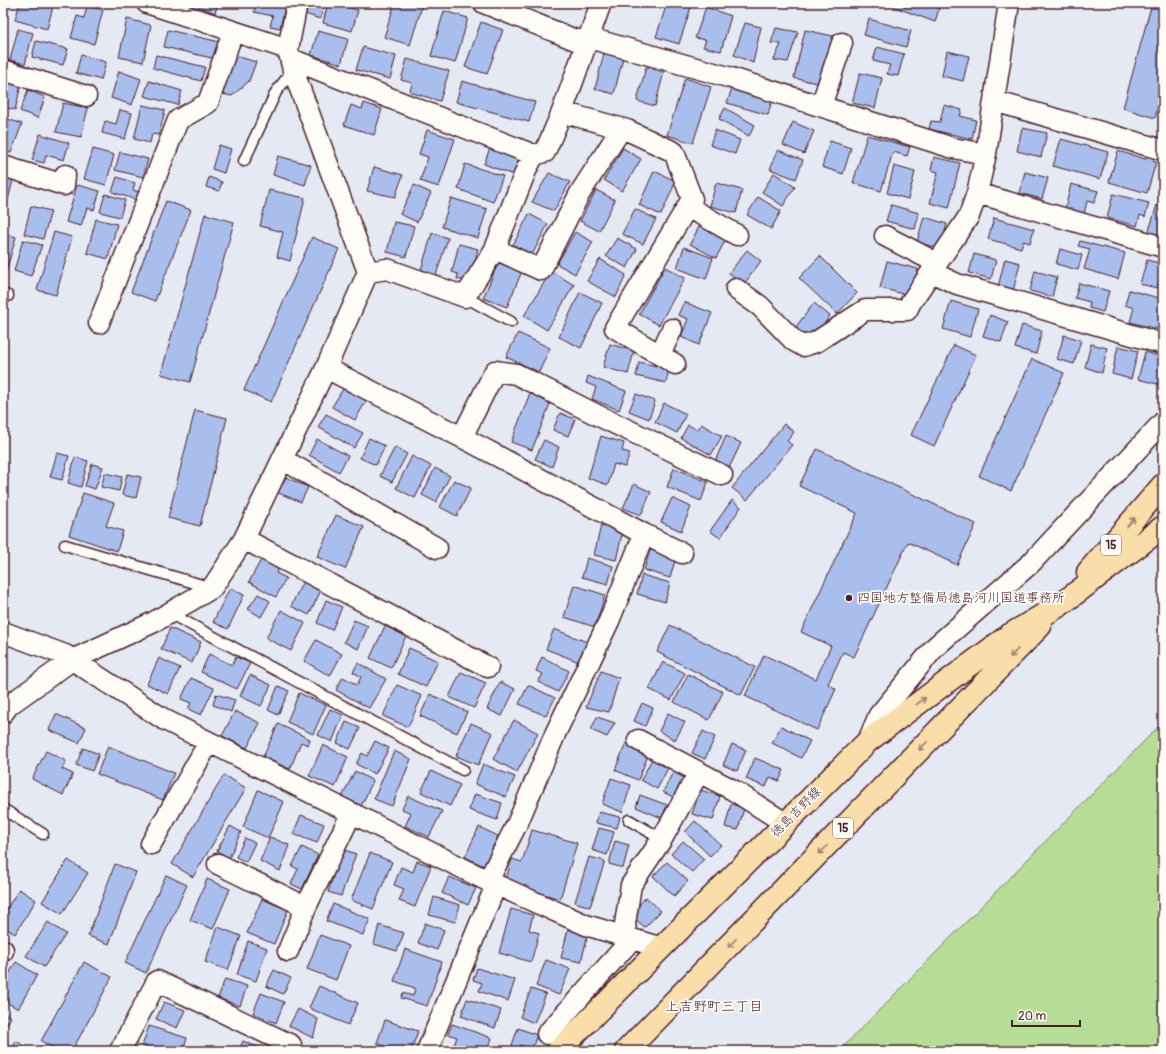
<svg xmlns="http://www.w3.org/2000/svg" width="1166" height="1054" font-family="Pangolin,'Klee One',sans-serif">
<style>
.green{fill:#b7dc97;stroke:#807e61}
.building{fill:#aabeed;stroke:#4a1f2b}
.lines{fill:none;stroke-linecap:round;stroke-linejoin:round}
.lane-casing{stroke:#4a1f2b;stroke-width:13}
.street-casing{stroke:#4a1f2b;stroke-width:23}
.primary-casing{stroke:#4a1f2b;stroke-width:25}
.lane{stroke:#fdfcf7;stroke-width:10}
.street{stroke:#fdfcf7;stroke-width:20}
.primary{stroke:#f9deab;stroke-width:22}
.oneway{stroke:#a27e6b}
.poi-dot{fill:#4a1f2b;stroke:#fdfcf7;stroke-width:1.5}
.labels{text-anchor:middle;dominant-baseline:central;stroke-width:3.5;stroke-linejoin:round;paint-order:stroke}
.shield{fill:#fdfcf7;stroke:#806168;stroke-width:1}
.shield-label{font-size:12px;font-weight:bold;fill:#4a1f2b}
.poi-label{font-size:13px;fill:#4a1f2b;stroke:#fdfcf7;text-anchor:start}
.street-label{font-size:13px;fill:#4a1f2b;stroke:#fdfcf7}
.neighbourhood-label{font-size:14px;fill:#4a1f2b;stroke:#fdfcf7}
</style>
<rect width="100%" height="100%" fill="#e4e9f4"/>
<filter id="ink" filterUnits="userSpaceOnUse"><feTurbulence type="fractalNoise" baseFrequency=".025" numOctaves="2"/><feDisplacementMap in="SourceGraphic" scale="8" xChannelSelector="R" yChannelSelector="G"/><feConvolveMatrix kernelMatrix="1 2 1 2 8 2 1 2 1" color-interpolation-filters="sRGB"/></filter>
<g filter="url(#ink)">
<!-- green -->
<path class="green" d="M1163,722V1051H839Z"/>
<!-- building -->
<path class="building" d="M20,3H54L47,29L15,20Z
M191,3H218L215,13Z
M256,3H286L280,28L270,26L273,16L254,12Z
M309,3H325L320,19L305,14Z
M328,3L358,10L352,31L323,23Z
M395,3H423L410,45L384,37Z
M667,3H679L691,7L679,44L656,37Z
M884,3H924L939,8L935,22Z
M1152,3H1163V87L1155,118L1123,108Z
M87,6L103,10L94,44L71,38L77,16L84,18Z
M706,7L731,16L721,51L703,47L706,40L695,38Z
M444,11L468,18L455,63L431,56Z
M127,19L151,25L143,62L119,57Z
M869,19L911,31L906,47L864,35Z
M481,22L503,30L487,74L465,67Z
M745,23L761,27L753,63L734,55Z
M776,28L798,32L788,62L774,60L781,44L771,43Z
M18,29L33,33L25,64L10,60Z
M168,30L220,42L216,59L164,47Z
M805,30L833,36L821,84L794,78Z
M318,31L348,39L341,64L311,55Z
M36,41L68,49L63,65L32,57Z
M363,47L396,56L390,79L356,70Z
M877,47L904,54L898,76L887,74L890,65L873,61Z
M947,51L969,56L963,81L942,76Z
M604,53L623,58L614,94L595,89Z
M81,55L106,62L101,80L76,73Z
M156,55L205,67L201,81L153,68Z
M236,56L256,62L249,81L232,96L222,94Z
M407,59L449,71L440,101L410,92L412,83L401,80Z
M646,67L664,72L655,106L637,101Z
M119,71L141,79L132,105L111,98Z
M860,73L882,78L875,108L852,103Z
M685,78L711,87L693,143L667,135Z
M4,81L21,85L15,110L3,107Z
M149,81L182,91L178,105L144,96Z
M462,81L535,102L529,122L456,102Z
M732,88L772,100L768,115L727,103Z
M28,90L45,97L38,118L20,111Z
M63,103L88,108L81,137L56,132Z
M364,103L382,109L374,135L344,125L351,105L362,109Z
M142,105L165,110L159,135L152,134L150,143L134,139Z
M944,105L962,110L960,116L976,120L972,139L929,129L931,121L940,122Z
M725,108L755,125L749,136L719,119Z
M120,110L132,113L125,139L102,133L105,121L116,124Z
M5,118L22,124L11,153L3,150V123Z
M793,122L814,131L804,154L783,145Z
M1022,128L1047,133L1041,157L1017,151Z
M427,130L455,139L439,187L420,181L428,157L419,154Z
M715,130L740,140L735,154L710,145Z
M40,134L69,143L64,160L46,155L44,163L32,160Z
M867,135L910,147L907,156L893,152L881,191L853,183Z
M1061,139L1108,152L1100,179L1053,166Z
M830,141L851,148L843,174L822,167Z
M219,145L231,149L224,173L212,169Z
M490,148L519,159L513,175L484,164Z
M623,148L641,159L622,191L604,180Z
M93,149L114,155L106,185L84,179Z
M778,150L803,160L796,179L770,169Z
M1118,151L1156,162L1147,193L1109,182Z
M120,152L148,159L143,177L115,170Z
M278,156L311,165L305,185L273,175Z
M934,157L960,163L949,208L930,203L938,172L931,170Z
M465,164L503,176L493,202L458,189Z
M894,166L915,172L908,199L887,193Z
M374,167L403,175L395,197L367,191Z
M654,171L676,181L661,215L639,205Z
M1025,172L1048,178L1042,199L1019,193Z
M549,173L570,182L554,211L532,202Z
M774,173L795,187L783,206L762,192Z
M117,177L135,183L133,190L139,192L137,200L112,192Z
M209,177L222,182L219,191L206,187Z
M3,178L13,180L8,200L3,199Z
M716,183L742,190L736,213L710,206Z
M1071,184L1098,191L1094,203L1087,201L1084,214L1065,209Z
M77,185L100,191L94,210L87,208L81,226L66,222Z
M414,185L431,193L417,222L400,214Z
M269,190L305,198L290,261L277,257L283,232L260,226Z
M596,190L615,200L599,231L580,221Z
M105,194L125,200L120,217L100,212Z
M1113,194L1149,203L1145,217L1140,215L1137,226L1107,218Z
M758,197L781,211L771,229L747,215Z
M451,198L487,209L478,238L442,227Z
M166,201L191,210L155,301L131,292Z
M891,205L919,213L915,229L886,221Z
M1157,205L1163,206V239L1148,234Z
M31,206L51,211L43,239L24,234Z
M635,209L656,219L643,244L622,234Z
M205,214L234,222L190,382L161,374Z
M529,214L548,224L532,255L513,245Z
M924,217L947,224L940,249L917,242Z
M994,218L1034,229L1030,243L1023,241L1021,248L988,239Z
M96,219L117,224L108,259L87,253Z
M394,222L414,226L406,257L387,252Z
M701,223L727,237L716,258L690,244Z
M54,232L72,237L56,295L37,290Z
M575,232L593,242L575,274L557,264Z
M3,233L16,237L6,272H3Z
M432,233L448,238L436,275L421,270Z
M312,237L339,249L271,402L244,390Z
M617,238L637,249L627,268L606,256Z
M23,240L42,245L31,276L14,271Z
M1080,241L1125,253L1118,279L1084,269L1090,249L1078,246Z
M459,244L478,249L470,282L457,279L458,274L452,272Z
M684,247L713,258L706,279L677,268Z
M1060,249L1082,255L1078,270L1056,264Z
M747,250L761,261L744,284L729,273Z
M974,254L996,260L991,279L969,273Z
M820,256L857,293L837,314L799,278Z
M600,259L626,275L616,297L587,281Z
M1005,259L1020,263L1013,291L998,287Z
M1147,260L1163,264L1157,288L1140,284Z
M499,261L522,271L507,307L483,298Z
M887,261L918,269L911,296L880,288Z
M665,267L685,278L659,325L639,314Z
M551,271L574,285L547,330L524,316Z
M1035,271L1057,277L1052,297L1030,291Z
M1079,283L1109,291L1103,312L1089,308L1090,302L1075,298Z
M1129,290L1163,299V322L1161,330L1130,322L1134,308L1125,305Z
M580,292L602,303L581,348L559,337Z
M951,301L978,309L970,337L943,329Z
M684,302L712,313L699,345L681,337L688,319L678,315Z
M814,303L830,316L811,341L795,328Z
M990,315L1008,322L1001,342L983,336Z
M1022,325L1042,331L1036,354L1015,348Z
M518,333L550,348L539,372L506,357Z
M1064,335L1081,340L1074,364L1057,359Z
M610,344L634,351L628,374L603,367Z
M1091,344L1107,348L1102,373L1085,367Z
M954,345L976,355L934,446L911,435Z
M1118,346L1138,351L1131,379L1112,374Z
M1145,352L1163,357V376L1161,385L1138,379Z
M1032,359L1064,373L1011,491L979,476Z
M639,362L669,369L666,383L636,376Z
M588,376L626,391L619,410L592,399L596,387L586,383Z
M346,384L368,398L355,420L332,407Z
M530,393L551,401L532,450L511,442Z
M636,394L655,401L649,419L629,411Z
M664,403L686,414L677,433L655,422Z
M195,410L227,418L200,526L168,518Z
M560,413L575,419L568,436L553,430Z
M326,414L363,433L354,448L318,427Z
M701,424L722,436L711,455L681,438L688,425L698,430Z
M784,424L794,432L787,441L792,445L747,500L732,488Z
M601,436L624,443L622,451L630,453L625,467L614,464L608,485L588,478Z
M726,436L741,443L729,468L715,461Z
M369,438L385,446L376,465L360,458Z
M317,439L348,456L339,472L309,455Z
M544,440L559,447L552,467L535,459Z
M395,447L407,454L392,482L380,476Z
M817,449L976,524L957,565L908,542L854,657L843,652L828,684L836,689L817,730L745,696L764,655L816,679L831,646L801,632L857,513L799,486Z
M57,453L69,456L62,480L50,477Z
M412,456L431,466L415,498L396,488Z
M75,457L88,461L81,487L68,483Z
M92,464L103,467L95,489L85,486Z
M435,468L450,476L436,502L422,495Z
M674,468L708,482L701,501L667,487Z
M105,473L122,477L119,491L101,487Z
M127,474L141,477L136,498L122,495Z
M283,476L308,487L301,502L276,492Z
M454,480L471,488L457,516L440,507Z
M634,484L651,492L641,515L623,508Z
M83,493L114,503L106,526L123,531L117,551L69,535Z
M672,498L691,507L681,531L661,522Z
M732,500L741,507L720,538L710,531Z
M336,515L364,527L345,569L317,557Z
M601,525L623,530L616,560L594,555Z
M650,550L676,557L670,578L644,570Z
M263,556L280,566L276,573L286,578L276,597L249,582Z
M587,558L613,566L608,584L582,577Z
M642,575L670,583L665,602L637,594Z
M304,579L322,588L309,615L291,606Z
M574,585L605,595L595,627L564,617Z
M230,588L244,595L228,629L213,622Z
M258,594L270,601L261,617L248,609Z
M326,600L342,607L332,630L317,623Z
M281,610L305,623L291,651L266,638Z
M354,620L368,626L358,649L344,642Z
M670,625L755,667L741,695L657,652Z
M385,626L406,636L391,668L370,658Z
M170,628L201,642L192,663L161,649Z
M554,629L587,642L579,662L546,649Z
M316,640L342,654L330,676L304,661Z
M409,648L438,661L426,687L398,674Z
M209,654L232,665L236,657L250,663L237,689L201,672Z
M542,657L569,671L558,692L538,682L543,674L536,671Z
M159,658L180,668L168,694L147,684Z
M663,662L685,673L671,700L649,689Z
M358,663L386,679L369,708L336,690L343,677L357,685L361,677L353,672Z
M601,671L619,678L609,712L586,707Z
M461,672L486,683L474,708L449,697Z
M688,674L723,692L709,720L674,702Z
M250,675L271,685L261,706L240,696Z
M191,678L214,688L201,715L188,709L191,703L181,699Z
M500,682L515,689L502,716L487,709Z
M397,685L422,696L408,727L383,716Z
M528,685L555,698L546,716L519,704Z
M278,686L289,691L278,715L268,710Z
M299,693L326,705L313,734L287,722Z
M216,694L235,700L231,712L213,705Z
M430,694L467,712L457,733L420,716Z
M642,703L653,708L645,726L634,721Z
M330,709L343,715L332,742L318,735Z
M235,711L260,723L247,748L222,736Z
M668,713L685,722L675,740L659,731Z
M56,714L86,728L79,743L49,730Z
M597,717L615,723L607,737L591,730Z
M514,720L538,733L517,772L493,759Z
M346,722L360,728L350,749L337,743Z
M471,723L493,733L478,765L456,756Z
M278,724L310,739L308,745L301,742L290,769L263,757Z
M781,726L810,741L801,758L772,743Z
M703,731L715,737L705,759L692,753Z
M375,741L389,748L375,774L356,764L362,753L367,756Z
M626,743L649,753L638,780L615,770Z
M732,744L746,750L737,771L723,765Z
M323,745L348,757L335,787L309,776Z
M108,746L174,773L163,800L97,774Z
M83,748L99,754L92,771L76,765Z
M46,751L66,761L62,769L73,774L63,795L32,779Z
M394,751L411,759L392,806L374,799Z
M653,757L669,766L657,789L641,780Z
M755,758L784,770L779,781L770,777L766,787L746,779Z
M483,764L515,777L506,797L475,784Z
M355,771L373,781L361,806L342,797Z
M431,771L460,785L450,806L421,792Z
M673,772L684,778L675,798L663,792Z
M224,775L246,788L193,877L172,864Z
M611,778L631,785L622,812L602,804Z
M258,790L284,802L268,838L243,827Z
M700,790L720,796L713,820L692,814Z
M475,794L502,803L497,820L469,810Z
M640,795L667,805L662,818L636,807Z
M408,796L442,811L429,837L405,826L411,813L402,809Z
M731,804L744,808L738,830L725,827Z
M599,812L620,817L617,828L596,823Z
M301,815L324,824L317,843L293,834Z
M695,821L721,845L710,856L685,832Z
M230,826L241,832L229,858L217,851Z
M479,827L498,836L484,866L465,857Z
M599,828L614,832L607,855L592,850Z
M532,830L577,843L560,899L505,882L512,859L522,862Z
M270,837L289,845L280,871L260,861Z
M245,838L255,843L246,862L236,857Z
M615,841L629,845L623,868L609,864Z
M683,841L704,859L692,872L671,854Z
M302,847L318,855L302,889L291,884L298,869L292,866Z
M342,849L356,854L341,896L328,892Z
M370,853L392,862L373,909L351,900Z
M589,857L605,861L590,907L575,902Z
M68,860L88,873L62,914L42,902Z
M417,861L431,866L415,907L399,901L404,889L394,885L401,867L413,872Z
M667,862L688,881L674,896L653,876Z
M115,864L136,872L109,944L88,936Z
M166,875L187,885L146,973L125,963Z
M449,877L476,888L468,905L442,893Z
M207,879L230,889L213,929L190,920Z
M19,889L36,900L15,934L3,926V915Z
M434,897L460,905L455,922L429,915Z
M646,897L661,911L645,927L636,920L639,905Z
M262,899L288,910L274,944L247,933Z
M333,904L370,919L363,935L326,921Z
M511,909L533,915L529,930L539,933L531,962L499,953Z
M48,922L66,934L44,967L26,956Z
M425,923L444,930L437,950L418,943Z
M379,925L404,933L397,951L374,944Z
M218,927L241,936L228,970L205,962Z
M568,929L588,934L581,962L561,958Z
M320,935L349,946L336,980L307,969Z
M248,941L267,948L256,981L237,975Z
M405,949L442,962L427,1006L401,998L403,993L413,996L415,988L394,981Z
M546,960L570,969L559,995L536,986Z
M16,962L37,975L18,1009L3,1000V984Z
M84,962L112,977L72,1051H59L41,1041Z
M477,968L515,980L508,1001L479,991L482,983L473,980Z
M274,970L291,978L283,994L266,986Z
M225,979L247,986L240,1006L218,998Z
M319,986L358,1003L348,1025L309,1008Z
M531,989L546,994L534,1023L520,1017Z
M261,993L284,1002L276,1023L253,1013Z
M467,999L501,1010L495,1028L461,1016Z
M164,1002L185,1010L177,1028L156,1019Z
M298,1009L318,1019L313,1038L289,1026Z
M3,1012L11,1017L3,1031Z
M385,1020L418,1031L411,1051H398L377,1043Z
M452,1024L492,1038L487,1051H472L454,1045L457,1037L448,1034Z
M149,1026L187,1038L183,1051H156L142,1046Z
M518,1028L537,1035L532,1049L520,1045L518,1051H510Z
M16,1041L32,1051H11Z
M243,1041L267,1051H239Z"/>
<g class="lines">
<defs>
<path id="lane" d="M244,161L276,92L293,70
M3,294L8,296
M465,297L511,322
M65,545L212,588
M169,613L463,770
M3,809L43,834
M629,820L662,839"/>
<path id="street" d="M484,3L578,41L589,38L728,77L953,148L986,154
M1009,3L994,101L1163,150
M288,49L297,3
M291,59L534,155
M3,70L86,96
M821,106L842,43
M562,112L627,130L674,152L692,199L615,328L675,364
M3,166L64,185L65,175
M977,193L1163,247
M688,207L737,235
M885,236L937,263
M495,249L541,270L580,193L621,129
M368,272L387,269L465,297L495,249L527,168L534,155L545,152L562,112L601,3
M931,272L957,284L1163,344
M736,289L760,306L794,341L803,346L816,342L865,310H907L911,302L969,216L977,193L986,154L994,101
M99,323L178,120L208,103L233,32
M660,355L672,329
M326,368L473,443L644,534L609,621L556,732L518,822L488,881
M462,437L495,371L516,374L597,415L722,475
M282,459L437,548
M644,534L682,553
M244,539L488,667
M3,632L65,655L165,720L488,881L586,925L662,948
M3,713L9,705L72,660L154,622L212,588L244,539L326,368L368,272L293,70L288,49L147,3
M638,740L733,790L785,823
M868,741L879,715L935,647L1031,563L1163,422
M151,844L209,742
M218,864L306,907
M627,937L625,924L631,885L662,839L699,772
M3,951V950
M288,951L306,907L351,814
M547,1034L632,939
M120,1051L157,981L291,1045L290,1051
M427,1051L496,885"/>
<path id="primary" d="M1088,572L1163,485
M558,1051L868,741L1008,636L1060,605L1163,527
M626,1051L1040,626"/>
</defs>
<!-- lane casing -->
<use href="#lane" class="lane-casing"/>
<!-- street casing -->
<use href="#street" class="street-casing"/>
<!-- primary casing -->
<use href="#primary" class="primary-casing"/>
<!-- lane -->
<use href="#lane" class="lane"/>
<!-- street -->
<use href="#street" class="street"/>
<!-- primary -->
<use href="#primary" class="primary"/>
</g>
<!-- one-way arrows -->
<defs><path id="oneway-shaft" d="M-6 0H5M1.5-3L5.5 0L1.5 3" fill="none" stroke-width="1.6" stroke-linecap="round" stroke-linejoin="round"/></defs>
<g class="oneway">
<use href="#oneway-shaft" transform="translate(1131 522) rotate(-49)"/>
<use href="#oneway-shaft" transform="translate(1014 653) rotate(134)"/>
<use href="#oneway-shaft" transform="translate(921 701) rotate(-37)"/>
<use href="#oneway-shaft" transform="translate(923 746) rotate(134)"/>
<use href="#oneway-shaft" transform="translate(823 850) rotate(134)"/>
<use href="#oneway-shaft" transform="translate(732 943) rotate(134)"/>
</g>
</g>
<!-- markers -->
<circle class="poi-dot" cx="849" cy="598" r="4"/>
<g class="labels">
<!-- shield labels -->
<g class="shield">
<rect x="1101" y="535" width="20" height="20" rx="3"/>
<rect x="833" y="818" width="20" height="20" rx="3"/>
</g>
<g class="shield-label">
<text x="1111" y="545">15</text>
<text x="843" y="828">15</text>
</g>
<!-- poi labels -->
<g class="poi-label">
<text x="857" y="598">四国地方整備局徳島河川国道事務所</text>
</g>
<!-- street labels -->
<g class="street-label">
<text transform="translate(796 812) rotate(-45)">徳島吉野線</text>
</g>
<!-- neighbourhood labels -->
<g class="neighbourhood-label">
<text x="714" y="1006">上吉野町三丁目</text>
</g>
</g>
<!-- margin -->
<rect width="1166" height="1054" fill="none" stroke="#fdfcf7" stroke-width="16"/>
<rect x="8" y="8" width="1150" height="1038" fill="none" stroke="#4a1f2b" stroke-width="1.5" filter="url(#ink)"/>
<!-- scale -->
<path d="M1012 1020v6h68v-6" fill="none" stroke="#4a1f2b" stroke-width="2"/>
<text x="1018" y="1020" font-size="12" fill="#4a1f2b" stroke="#fdfcf7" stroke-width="3" paint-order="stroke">20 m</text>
</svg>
